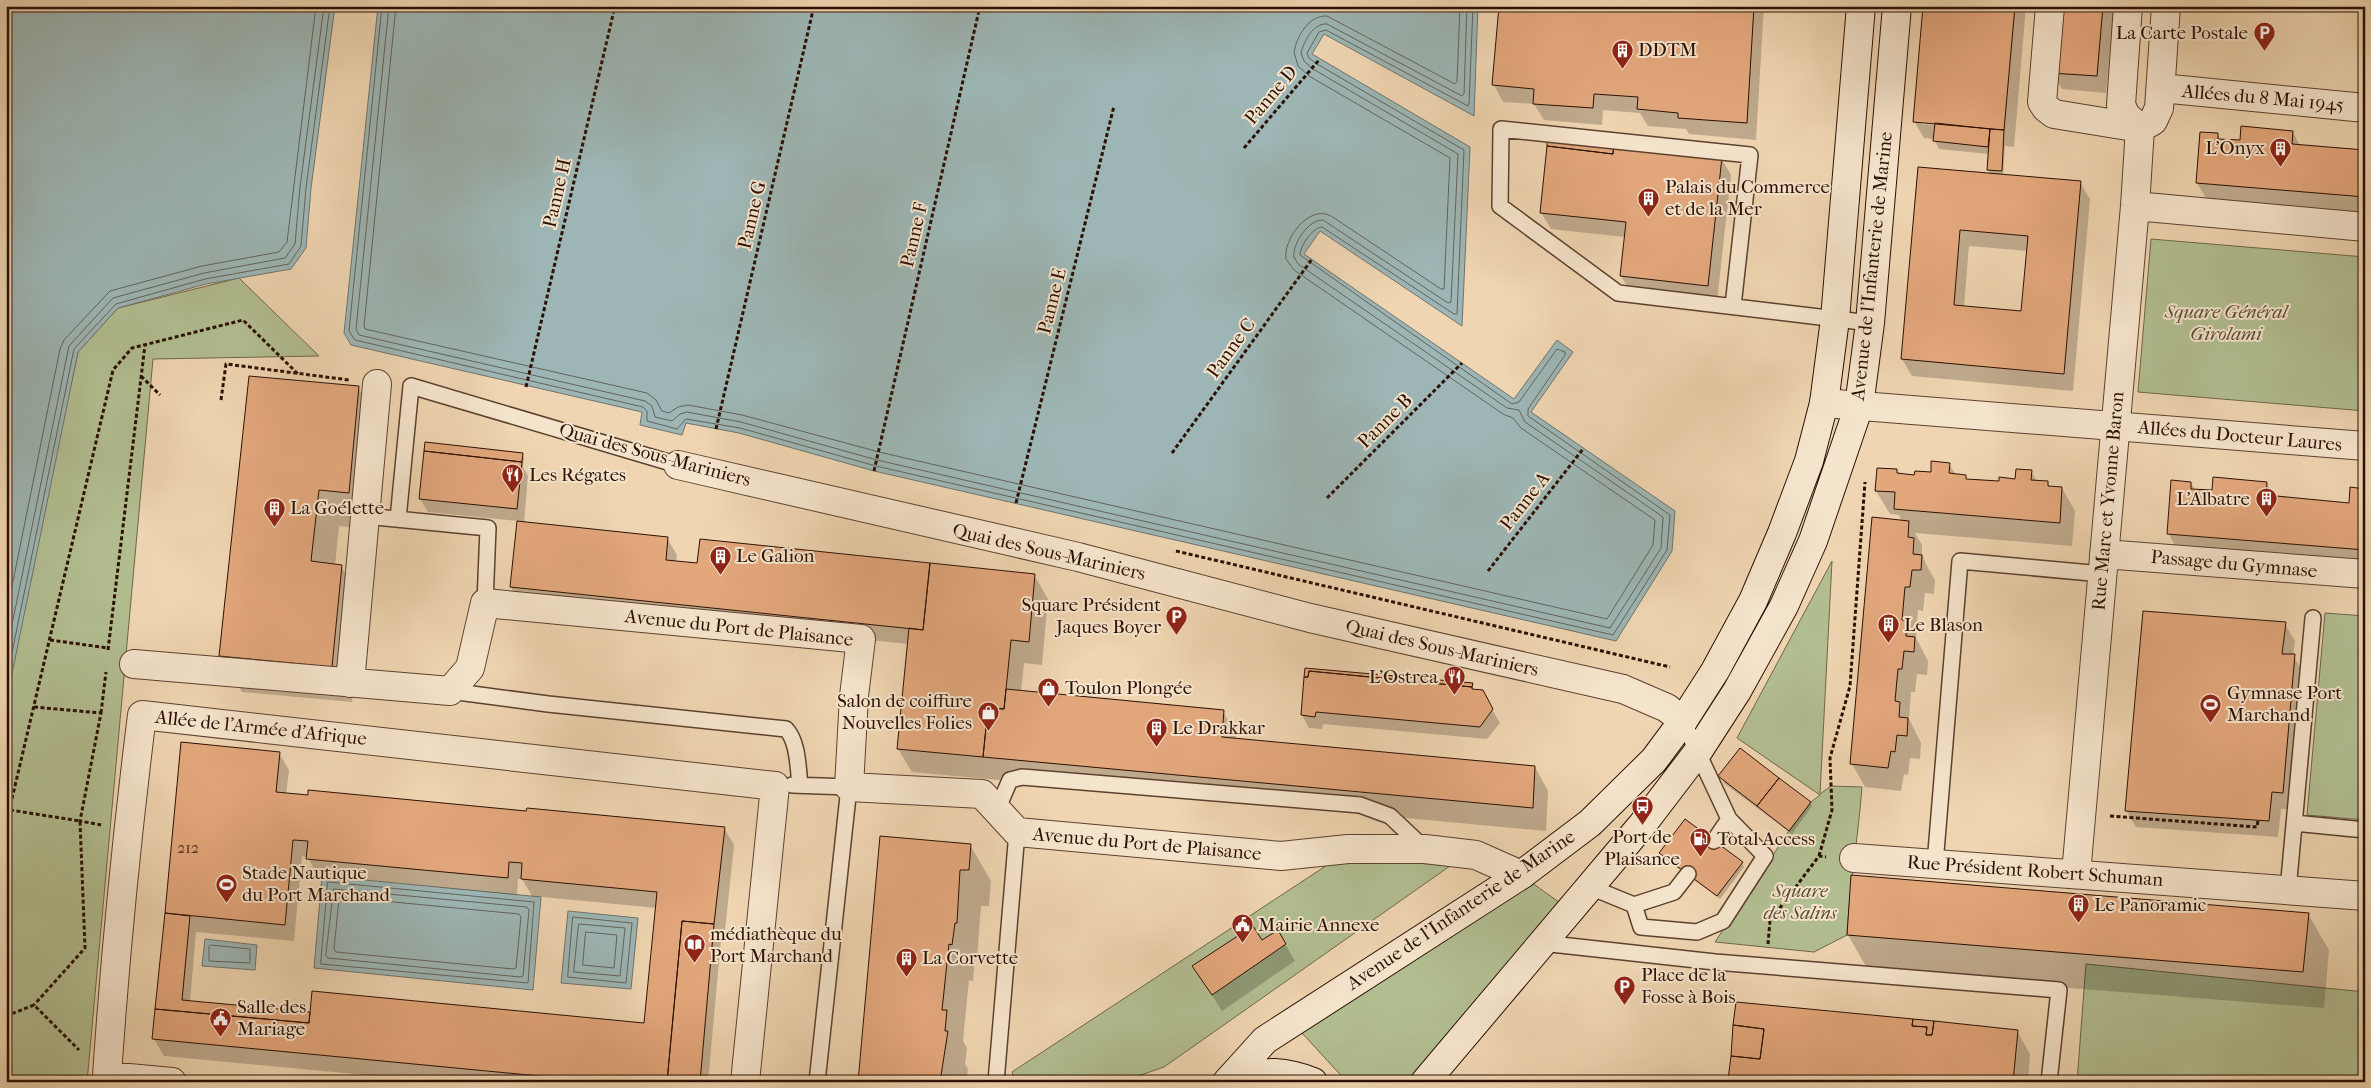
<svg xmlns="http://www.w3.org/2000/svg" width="2371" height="1088" font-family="'IM FELL French Canon',serif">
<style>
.green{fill:#b2be91;stroke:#6e674a}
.water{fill:#9db6b5;stroke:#6f746e}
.shadow{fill:#0003;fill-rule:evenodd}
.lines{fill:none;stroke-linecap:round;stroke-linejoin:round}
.shore{stroke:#64635c;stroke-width:1}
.building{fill:#e3a77c;stroke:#2b1004;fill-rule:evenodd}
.lane-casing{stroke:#5c412f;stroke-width:18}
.street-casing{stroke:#5c412f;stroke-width:30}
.secondary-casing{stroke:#2b1004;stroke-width:30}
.path{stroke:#2b1004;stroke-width:3;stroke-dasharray:4 2.5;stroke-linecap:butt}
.lane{stroke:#f5e4cc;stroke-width:15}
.street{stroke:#f5e4cc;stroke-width:28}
.secondary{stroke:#f5e4cc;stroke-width:28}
.labels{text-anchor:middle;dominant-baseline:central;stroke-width:4;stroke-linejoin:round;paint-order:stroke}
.number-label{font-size:16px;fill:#593622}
.poi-label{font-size:19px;fill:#2b1004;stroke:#f5e4cc;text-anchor:start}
.street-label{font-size:19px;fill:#2b1004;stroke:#f5e4cc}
.park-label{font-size:19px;font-style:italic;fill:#5a4d35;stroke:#f5e4cc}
</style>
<rect width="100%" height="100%" fill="#efd5b1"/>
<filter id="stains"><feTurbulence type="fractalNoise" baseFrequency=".004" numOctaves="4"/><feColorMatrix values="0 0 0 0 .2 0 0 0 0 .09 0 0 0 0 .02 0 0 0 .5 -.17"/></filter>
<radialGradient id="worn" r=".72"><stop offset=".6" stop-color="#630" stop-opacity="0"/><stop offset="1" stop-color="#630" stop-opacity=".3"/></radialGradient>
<!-- green -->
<path class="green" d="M2151,239L2365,257V411L2138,392Z
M239,278L319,356L153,359L87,1082H6V685L78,352L118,308Z
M1832,561L1820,794L1831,786L1862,787C1858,837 1850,886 1847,935L1814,952L1715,942L1789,831L1811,802L1820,795L1737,738Z
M2325,613L2365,616V820L2307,815Z
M1341,856L1450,866L1164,1067L1121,1082H1016L1012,1072Z
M1521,875L1570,910L1425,1082H1347L1291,1021Z
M2086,964L2365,992V1082H2077Z"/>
<!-- water -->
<path class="water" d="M6,6H335L311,188L306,248L291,269L206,284L118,308L78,352L6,703Z
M378,6H1478L1474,116L1324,34L1312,54L1470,147L1462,326L1320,231L1304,254L1514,399L1557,340L1573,352L1531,412L1675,511L1672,551L1616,641L874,471L739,433L686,423L682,435L640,425L642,412L351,345L344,333Z
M322,876L541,897L533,990L314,968Z
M568,911L638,918L631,989L561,983Z
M205,939L257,945L255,970L202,966Z"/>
<!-- shadow -->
<path class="shadow" d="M1500,6H1764L1756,140L1689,134L1686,129L1648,126L1640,113L1603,110L1602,125L1544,120L1534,104L1503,102L1494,85Z
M1924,6H2026L2014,147L2005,146L2003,176L2080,182L2090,199L2073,391L1912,376L1902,359L1919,168L1991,174L1988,170L1989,154L1939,149L1934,139L1924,138L1914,121ZM1921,121L1936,122V125L1921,124ZM1969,246L2028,251L2023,312L1964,307Z
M2058,6H2114L2106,93L2062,89L2053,72Z
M2293,132L2300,146L2365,151V229L2217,217L2197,183L2217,134L2221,140L2241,142Z
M1721,158L1731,175L1717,302L1631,293L1621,276L1625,237L1551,229L1541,212Z
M358,387L379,424L370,529L339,526L335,566H341L362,603L352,702L242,692L221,656Z
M522,454L524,458L523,467L528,476L524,523L667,538L677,555L676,562L698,565L1034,575L1048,599L1042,665L1024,663L1021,692L1223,711L1236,735V740L1535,767L1548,791L1546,831L912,772L898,749L908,644L521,604L511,587L518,521L428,512L420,499Z
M1949,464L1956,475L1965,476L1967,480L2000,483L2016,480L2031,471L2037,482H2047L2050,487L2062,488L2075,511L2072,546L1915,533L1922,545V554L1927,566L1935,580L1934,594L1925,593L1923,611L1918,610L1916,638L1928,661L1927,675L1917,674L1915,692H1911L1909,719L1921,743L1920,759L1910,758L1908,775L1904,774L1901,791L1865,787L1852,764L1902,521L1899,515L1890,514L1876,491L1897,470L1899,474L1915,476L1932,473Z
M2191,483L2195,490L2214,492L2266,483L2275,497L2350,504L2365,490V583L2188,568L2168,533Z
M2285,624L2295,641L2293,656L2304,673L2292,809H2281L2278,837L2136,827L2126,810Z
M1306,669L1472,684L1474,691L1482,692L1500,723L1487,739L1323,724L1322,729L1309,728L1302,715Z
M182,744L279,753L289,770L286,795L724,828L734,845L724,940H721L708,1082H439L164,1056L154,1039ZM302,856L308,857L317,875L517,895L518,879H522L532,896L657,908L645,1025L311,1013L190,1002L196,932L294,941Z
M1720,776L1810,802L1812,806L1792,834L1725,784Z
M970,845L991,881L989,906H981L977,959H975L973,981L969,980L963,1041L967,1048L965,1064L968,1069L966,1082H859Z
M1661,853L1742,863L1744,867L1720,899L1663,857Z
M1852,876L2308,914L2329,950L2324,1008L1869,972L1848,935Z
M1278,932L1295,961L1222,1011L1204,983Z
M2017,1031L2030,1054L2028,1082H1731L1730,1079Z"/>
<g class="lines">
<!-- shore -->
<path class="shore" d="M382,6L349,331L355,340L643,407L647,411V421L677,429L686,419L740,428L876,466L1613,635L1667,550L1670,515L1528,416V409L1565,355V352L1557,349L1519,402L1512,404L1300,255C1300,246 1313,227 1322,227L1454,314H1457L1464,150L1317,64L1309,58L1307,53L1319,32L1326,30L1468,106L1469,104L1473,6
M389,6L356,329L359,335L645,401L652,406L655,417L672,421L680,414L687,412L741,422L877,460L1610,628L1661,548L1663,517L1525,422L1519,410L1507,408L1298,264L1294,257C1292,244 1309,219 1323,220L1448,303L1451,302L1458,154L1313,69L1304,61L1301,53C1304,41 1313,23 1327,24L1462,96L1464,94L1467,6
M396,6L364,326L365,329L647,393L656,400L662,411L669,413L678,407L688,405L742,415L879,452L1607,619L1653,545L1655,520L1521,428L1513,418L1503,414L1294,270L1286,259C1283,239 1309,204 1331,216L1441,289H1444L1450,158L1309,76L1298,66L1294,52C1297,36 1309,15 1327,16L1455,84L1457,81L1460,6
M6,616L60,349L64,340L110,291L202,266L279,252L287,242L316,6
M6,654L69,346L113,298L204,273L285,258L295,244L300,187L324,6
M6,682L74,349L116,304L205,279L289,264L301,246L306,188L330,6
M328,882L534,902L528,983L321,964Z
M334,889L527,907L529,910L523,976L520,977L328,958L326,956Z
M341,897L519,914L521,917L516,968L513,969L336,952L334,949L339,899Z
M573,917L632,923L626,983L568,977Z
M579,924L625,928L620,976L574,972Z
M586,932L617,935L614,968L583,965Z
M211,945L250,949V963L209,961V947Z"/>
</g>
<!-- building -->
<path class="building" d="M1499,6H1754L1747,123L1678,118V113L1637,109L1638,97L1594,94L1593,108L1533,104L1534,89L1492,85Z
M1923,6H2015L2004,130L1913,122Z
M2057,6H2103L2097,76L2051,73Z
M1935,123L1990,129L1988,147L1933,141Z
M2241,126L2293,131L2292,144L2365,150V197L2196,183L2200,132L2218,133V139L2240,140Z
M1990,129L2004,130L2002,171L1987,170Z
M1547,138L1614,145L1613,154L1547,146Z
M1614,142L1722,157L1708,286L1620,276L1626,222L1540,213L1547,146L1613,154Z
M1918,167L2081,181L2064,374L1901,359ZM1960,230L2028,236L2021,311L1954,305Z
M249,376L359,386L349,493L319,490L311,561L342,565L332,667L219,656Z
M425,442L523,453L522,462L424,451Z
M424,451L522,462L517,509L419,499Z
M1931,461L1950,463L1949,473L1966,475V479L1999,481V477L2015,479L2016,469L2032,470L2031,480L2048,481V486L2062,487L2060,523L1894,509L1895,492L1875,491L1877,468L1897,469V473L1914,475L1915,471L1931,472Z
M2213,477L2267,482L2266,495L2349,503L2350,487L2365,489V550L2167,534L2171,480L2191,482V489L2212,490Z
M1872,517L1909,521L1908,537L1914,538L1913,554L1922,555L1921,570H1912L1910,587H1905L1902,620H1907L1906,636L1915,637L1914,652L1904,651L1902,669H1898L1895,701L1900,702L1899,717L1908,718L1907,736L1897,735L1895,752L1891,751L1888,768L1850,764Z
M517,521L668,537L666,560L697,563L700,539L930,563L923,630L510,587Z
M930,563L1035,574L1029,642L1011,640L1004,709L988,708L983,757L897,749L909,628L923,630Z
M2143,611L2286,622L2282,654H2295L2283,793L2272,792L2269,821L2125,811Z
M1305,668L1473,683L1472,687L1309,671L1308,677H1304Z
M1309,671L1472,687V689L1483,690L1493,709L1480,727L1316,712L1315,717L1301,715L1304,677H1308Z
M1006,689L1224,710L1222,737L1535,766L1533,808L983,757L988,708L1004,709Z
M181,742L280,752L276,792L308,795V790L526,811L527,808L725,827L714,924L682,921L667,1082H602L152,1039L155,1009L309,1023L312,991L644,1023L657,892L521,879L522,863L509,862L508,878L306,859L308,841L293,840L285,925L165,913Z
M1740,748L1779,778L1757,806L1718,776Z
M1779,778L1811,802L1789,831L1757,806Z
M1685,819L1743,862L1717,896L1659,853Z
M880,836L971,844L969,870H960L957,923H955L952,945L949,944L942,1010H947L945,1031H948L940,1082H858Z
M1851,875L2309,913L2303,972L1847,935Z
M165,913L190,916L182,1000L310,1012L309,1023L155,1009Z
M682,921L714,924L700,1082H667Z
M1253,926L1262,940L1278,930L1286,944L1212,995L1192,966Z
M1736,1002L1913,1019L1912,1026L1927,1027L1926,1035H1932L1934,1021L2018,1030L2013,1082H1749L1728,1080L1731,1056L1760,1059L1764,1029L1733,1025Z
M1913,1019L1934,1021L1932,1035H1926L1927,1027L1912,1026Z
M1733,1025L1764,1029L1760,1059L1731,1056Z"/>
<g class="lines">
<defs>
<path id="lane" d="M1733,306L1750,155L1501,129L1500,206L1618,293L1870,323
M365,516L488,528L485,603
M398,519L411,386L678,465
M450,691L548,704L786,729C798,741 798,768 800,785
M1683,721L1729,819L1714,841
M792,785L849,787L817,1082
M997,810L1010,780L1022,777L1360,805L1390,816L1425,849
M2294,823L2365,830
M1935,864L1960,561L2102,574
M1590,887L1634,905L1674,892L1688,874
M2288,890L2313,618
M1634,905L1641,927L1697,932L1723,921L1765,856L1729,819
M1542,943L1715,962L2059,990L2049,1082
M996,1082L1017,832"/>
<path id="street" d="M2050,6L2042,102L2046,108L2054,114L2140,128
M2128,6L2121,105L2126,116L2140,128
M2161,88L2365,108
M2140,128L2153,121L2159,108L2166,6
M2135,206L2365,227
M1824,403L2365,446
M678,465L1078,557L1310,618L1623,689L1667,708L1683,721
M2104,554L2365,574
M134,664L450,691L470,668L485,603L861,639L854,696L849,787L982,794L1017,832L1281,856L1348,849H1425L1476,855L1521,875
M350,683L377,384
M1854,858L2365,896
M2076,874L2135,206L2140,128
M172,1082L107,1076C115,955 127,835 142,715L775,786L745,1082"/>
<path id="secondary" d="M1227,1082L1265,1040L1521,875L1590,823L1654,760L1683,721L1715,671L1753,601L1782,533L1809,461L1824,403L1835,319L1861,6
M1238,1082C1263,1068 1288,1072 1313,1082
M1425,1082L1642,825L1697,753L1737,691L1784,606L1813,541L1859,406L1870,323L1897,6"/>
</defs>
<!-- lane casing -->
<use href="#lane" class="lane-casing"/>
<!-- street casing -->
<use href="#street" class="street-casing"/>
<!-- secondary casing -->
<use href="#secondary" class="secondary-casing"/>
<!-- path -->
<path class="path" d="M1244,148L1319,60
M141,376L160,395
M526,387L615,6
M221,400L226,364L349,380
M716,429L814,6
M1172,453L1312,259
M874,471L980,6
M1327,498L1462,363
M1016,503L1114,106
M1176,551L1670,667
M1488,571L1583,449
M50,640L108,648
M108,650L145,345
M34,707L101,713L80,821L101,825
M101,713L106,672
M10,810L80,821L85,948L34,1005
M2110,816L2257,827L2258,820
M6,824L113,370L132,348L243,320L298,374
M1819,856L1832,810L1830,758L1850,686L1865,482
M1768,944L1770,921L1819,856L1826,857
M6,1016L34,1005L79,1050
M6,1073L11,1078L78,1077"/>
<!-- lane -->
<use href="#lane" class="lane"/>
<!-- street -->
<use href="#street" class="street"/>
<!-- secondary -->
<use href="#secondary" class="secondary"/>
</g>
<!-- icons -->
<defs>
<symbol id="parking-pin" viewBox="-11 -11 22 30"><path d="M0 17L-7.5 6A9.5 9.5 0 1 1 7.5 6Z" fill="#8f2418" stroke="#f5e4cc"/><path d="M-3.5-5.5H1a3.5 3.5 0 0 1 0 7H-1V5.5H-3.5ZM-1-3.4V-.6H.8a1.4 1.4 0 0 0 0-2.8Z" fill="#fff"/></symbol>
<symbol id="building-pin" viewBox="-11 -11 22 30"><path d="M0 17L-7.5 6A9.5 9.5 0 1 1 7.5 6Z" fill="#8f2418" stroke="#f5e4cc"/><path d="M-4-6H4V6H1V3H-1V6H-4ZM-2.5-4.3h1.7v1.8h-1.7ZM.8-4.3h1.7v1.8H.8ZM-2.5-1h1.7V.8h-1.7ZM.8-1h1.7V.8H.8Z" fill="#fff"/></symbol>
<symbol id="restaurant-pin" viewBox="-11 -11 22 30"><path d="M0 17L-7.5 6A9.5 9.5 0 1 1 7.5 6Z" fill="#8f2418" stroke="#f5e4cc"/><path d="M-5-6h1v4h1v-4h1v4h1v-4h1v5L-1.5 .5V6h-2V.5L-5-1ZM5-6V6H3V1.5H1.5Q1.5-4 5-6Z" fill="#fff"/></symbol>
<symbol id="shop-pin" viewBox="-11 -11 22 30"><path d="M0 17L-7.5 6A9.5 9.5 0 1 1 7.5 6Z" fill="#8f2418" stroke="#f5e4cc"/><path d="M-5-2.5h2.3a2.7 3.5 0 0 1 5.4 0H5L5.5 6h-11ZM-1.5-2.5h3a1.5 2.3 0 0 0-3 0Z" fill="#fff"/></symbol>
<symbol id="stadium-pin" viewBox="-11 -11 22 30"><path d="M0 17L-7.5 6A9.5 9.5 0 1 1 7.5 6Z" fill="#8f2418" stroke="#f5e4cc"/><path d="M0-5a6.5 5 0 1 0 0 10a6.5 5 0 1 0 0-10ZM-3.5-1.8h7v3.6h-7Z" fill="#fff"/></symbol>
<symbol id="bus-pin" viewBox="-11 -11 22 30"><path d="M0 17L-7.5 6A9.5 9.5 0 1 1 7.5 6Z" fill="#8f2418" stroke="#f5e4cc"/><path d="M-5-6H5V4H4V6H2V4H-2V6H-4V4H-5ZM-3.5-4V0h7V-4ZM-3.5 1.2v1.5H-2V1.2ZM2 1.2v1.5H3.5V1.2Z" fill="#fff"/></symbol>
<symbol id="fuel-pin" viewBox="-11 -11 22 30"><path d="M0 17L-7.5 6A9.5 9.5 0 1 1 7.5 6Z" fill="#8f2418" stroke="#f5e4cc"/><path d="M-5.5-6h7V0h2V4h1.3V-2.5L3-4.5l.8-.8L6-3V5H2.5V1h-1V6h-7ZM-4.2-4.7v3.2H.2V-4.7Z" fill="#fff"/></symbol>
<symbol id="civic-pin" viewBox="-11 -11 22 30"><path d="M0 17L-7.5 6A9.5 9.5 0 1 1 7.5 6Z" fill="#8f2418" stroke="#f5e4cc"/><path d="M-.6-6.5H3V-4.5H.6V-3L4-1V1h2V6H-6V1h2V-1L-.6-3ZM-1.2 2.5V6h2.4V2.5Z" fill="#fff"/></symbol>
<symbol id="library-pin" viewBox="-11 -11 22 30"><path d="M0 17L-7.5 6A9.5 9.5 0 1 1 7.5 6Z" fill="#8f2418" stroke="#f5e4cc"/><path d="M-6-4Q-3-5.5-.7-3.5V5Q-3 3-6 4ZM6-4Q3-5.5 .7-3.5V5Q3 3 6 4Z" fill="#fff"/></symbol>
</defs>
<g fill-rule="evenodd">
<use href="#parking-pin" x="2252" y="20" width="25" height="34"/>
<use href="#building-pin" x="1610" y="38" width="25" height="34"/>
<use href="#building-pin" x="2268" y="136" width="25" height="34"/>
<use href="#building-pin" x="1636" y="186" width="25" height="34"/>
<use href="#restaurant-pin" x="500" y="462" width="25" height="34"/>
<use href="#building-pin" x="2254" y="486" width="25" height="34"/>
<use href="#building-pin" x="262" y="496" width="25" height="34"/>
<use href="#building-pin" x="708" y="544" width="25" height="34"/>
<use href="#parking-pin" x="1164" y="604" width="25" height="34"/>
<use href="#building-pin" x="1876" y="612" width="25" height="34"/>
<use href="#restaurant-pin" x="1442" y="664" width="25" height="34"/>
<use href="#shop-pin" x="1036" y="676" width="25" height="34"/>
<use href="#stadium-pin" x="2198" y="692" width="25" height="34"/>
<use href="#shop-pin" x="976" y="700" width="25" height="34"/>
<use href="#building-pin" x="1144" y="716" width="25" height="34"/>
<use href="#bus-pin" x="1630" y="794" width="25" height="34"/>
<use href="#fuel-pin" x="1688" y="826" width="25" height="34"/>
<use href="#stadium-pin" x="214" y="872" width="25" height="34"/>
<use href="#building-pin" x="2066" y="892" width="25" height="34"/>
<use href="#civic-pin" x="1230" y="912" width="25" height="34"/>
<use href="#library-pin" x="682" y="932" width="25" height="34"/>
<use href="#building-pin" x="894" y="946" width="25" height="34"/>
<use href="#parking-pin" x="1612" y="974" width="25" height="34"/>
<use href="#civic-pin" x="208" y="1006" width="25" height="34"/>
</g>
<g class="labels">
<!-- number labels -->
<g class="number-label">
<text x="188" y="847">212</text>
</g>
<!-- poi labels -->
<g class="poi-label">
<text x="2248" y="33" text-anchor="end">La Carte Postale</text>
<text x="1638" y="50">DDTM</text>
<text x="2265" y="148" text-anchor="end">L'Onyx</text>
<text x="1665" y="187">Palais du Commerce<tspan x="1665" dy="22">et de la Mer</tspan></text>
<text x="529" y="475">Les Régates</text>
<text x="2250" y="499" text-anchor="end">L'Albatre</text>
<text x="290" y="508">La Goélette</text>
<text x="736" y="556">Le Galion</text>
<text x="1161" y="605" text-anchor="end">Square Président<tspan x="1161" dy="22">Jaques Boyer</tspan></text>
<text x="1904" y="625">Le Blason</text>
<text x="1438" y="677" text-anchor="end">L'Ostrea</text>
<text x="1065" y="688">Toulon Plongée</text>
<text x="2227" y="693">Gymnase Port<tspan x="2227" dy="22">Marchand</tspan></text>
<text x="972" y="701" text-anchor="end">Salon de coiffure<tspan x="972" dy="22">Nouvelles Folies</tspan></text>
<text x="1172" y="728">Le Drakkar</text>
<text x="1642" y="837" text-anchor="middle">Port de<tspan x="1642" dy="22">Plaisance</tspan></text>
<text x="1717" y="839">Total Access</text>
<text x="242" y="873">Stade Nautique<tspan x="242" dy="22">du Port Marchand</tspan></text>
<text x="2094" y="905">Le Panoramic</text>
<text x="1258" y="925">Mairie Annexe</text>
<text x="710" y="934">médiathèque du<tspan x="710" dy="22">Port Marchand</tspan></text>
<text x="922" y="958">La Corvette</text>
<text x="1641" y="975">Place de la<tspan x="1641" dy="22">Fosse à Bois</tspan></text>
<text x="237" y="1007">Salle des<tspan x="237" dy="22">Mariage</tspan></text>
</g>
<!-- street labels -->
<g class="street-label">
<text transform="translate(1271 95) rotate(-50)">Panne D</text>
<text transform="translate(2263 98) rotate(5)">Allées du 8 Mai 1945</text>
<text transform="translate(557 193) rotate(-77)">Panne H</text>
<text transform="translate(752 215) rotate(-77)">Panne G</text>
<text transform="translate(914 235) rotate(-77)">Panne F</text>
<text transform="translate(1872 266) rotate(-84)">Avenue de l'Infanterie de Marine</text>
<text transform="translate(1052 301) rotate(-76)">Panne E</text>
<text transform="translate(1231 348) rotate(-54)">Panne C</text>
<text transform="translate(1385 421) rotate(-45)">Panne B</text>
<text transform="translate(2240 436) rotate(5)">Allées du Docteur Laures</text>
<text transform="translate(655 455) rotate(15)">Quai des Sous-Mariniers</text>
<text transform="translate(1525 501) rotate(-52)">Panne A</text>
<text transform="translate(2108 501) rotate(-85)">Rue Marc et Yvonne Baron</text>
<text transform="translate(1049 552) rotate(13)">Quai des Sous-Mariniers</text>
<text transform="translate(2234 564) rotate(5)">Passage du Gymnase</text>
<text transform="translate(739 628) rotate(6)">Avenue du Port de Plaisance</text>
<text transform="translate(1442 648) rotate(13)">Quai des Sous-Mariniers</text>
<text transform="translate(261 728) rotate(6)">Allée de l'Armée d'Afrique</text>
<text transform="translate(1147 844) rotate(5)">Avenue du Port de Plaisance</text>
<text transform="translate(2035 871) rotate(4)">Rue Président Robert Schuman</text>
<text transform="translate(1461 910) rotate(-34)">Avenue de l'Infanterie de Marine</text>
</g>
<!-- park labels -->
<g class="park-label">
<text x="2226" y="312">Square Général<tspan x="2226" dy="22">Girolami</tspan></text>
<text x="1800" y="891">Square<tspan x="1800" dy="22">des Salins</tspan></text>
</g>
</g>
<!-- margin -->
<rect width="2371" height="1088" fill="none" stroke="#efd5b1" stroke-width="25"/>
<rect x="8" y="8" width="2356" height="1073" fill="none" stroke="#2b1004" stroke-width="2.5"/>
<rect x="12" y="12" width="2346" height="1063" fill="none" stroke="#2b1004"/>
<rect width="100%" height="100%" filter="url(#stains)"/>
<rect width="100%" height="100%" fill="url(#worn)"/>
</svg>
